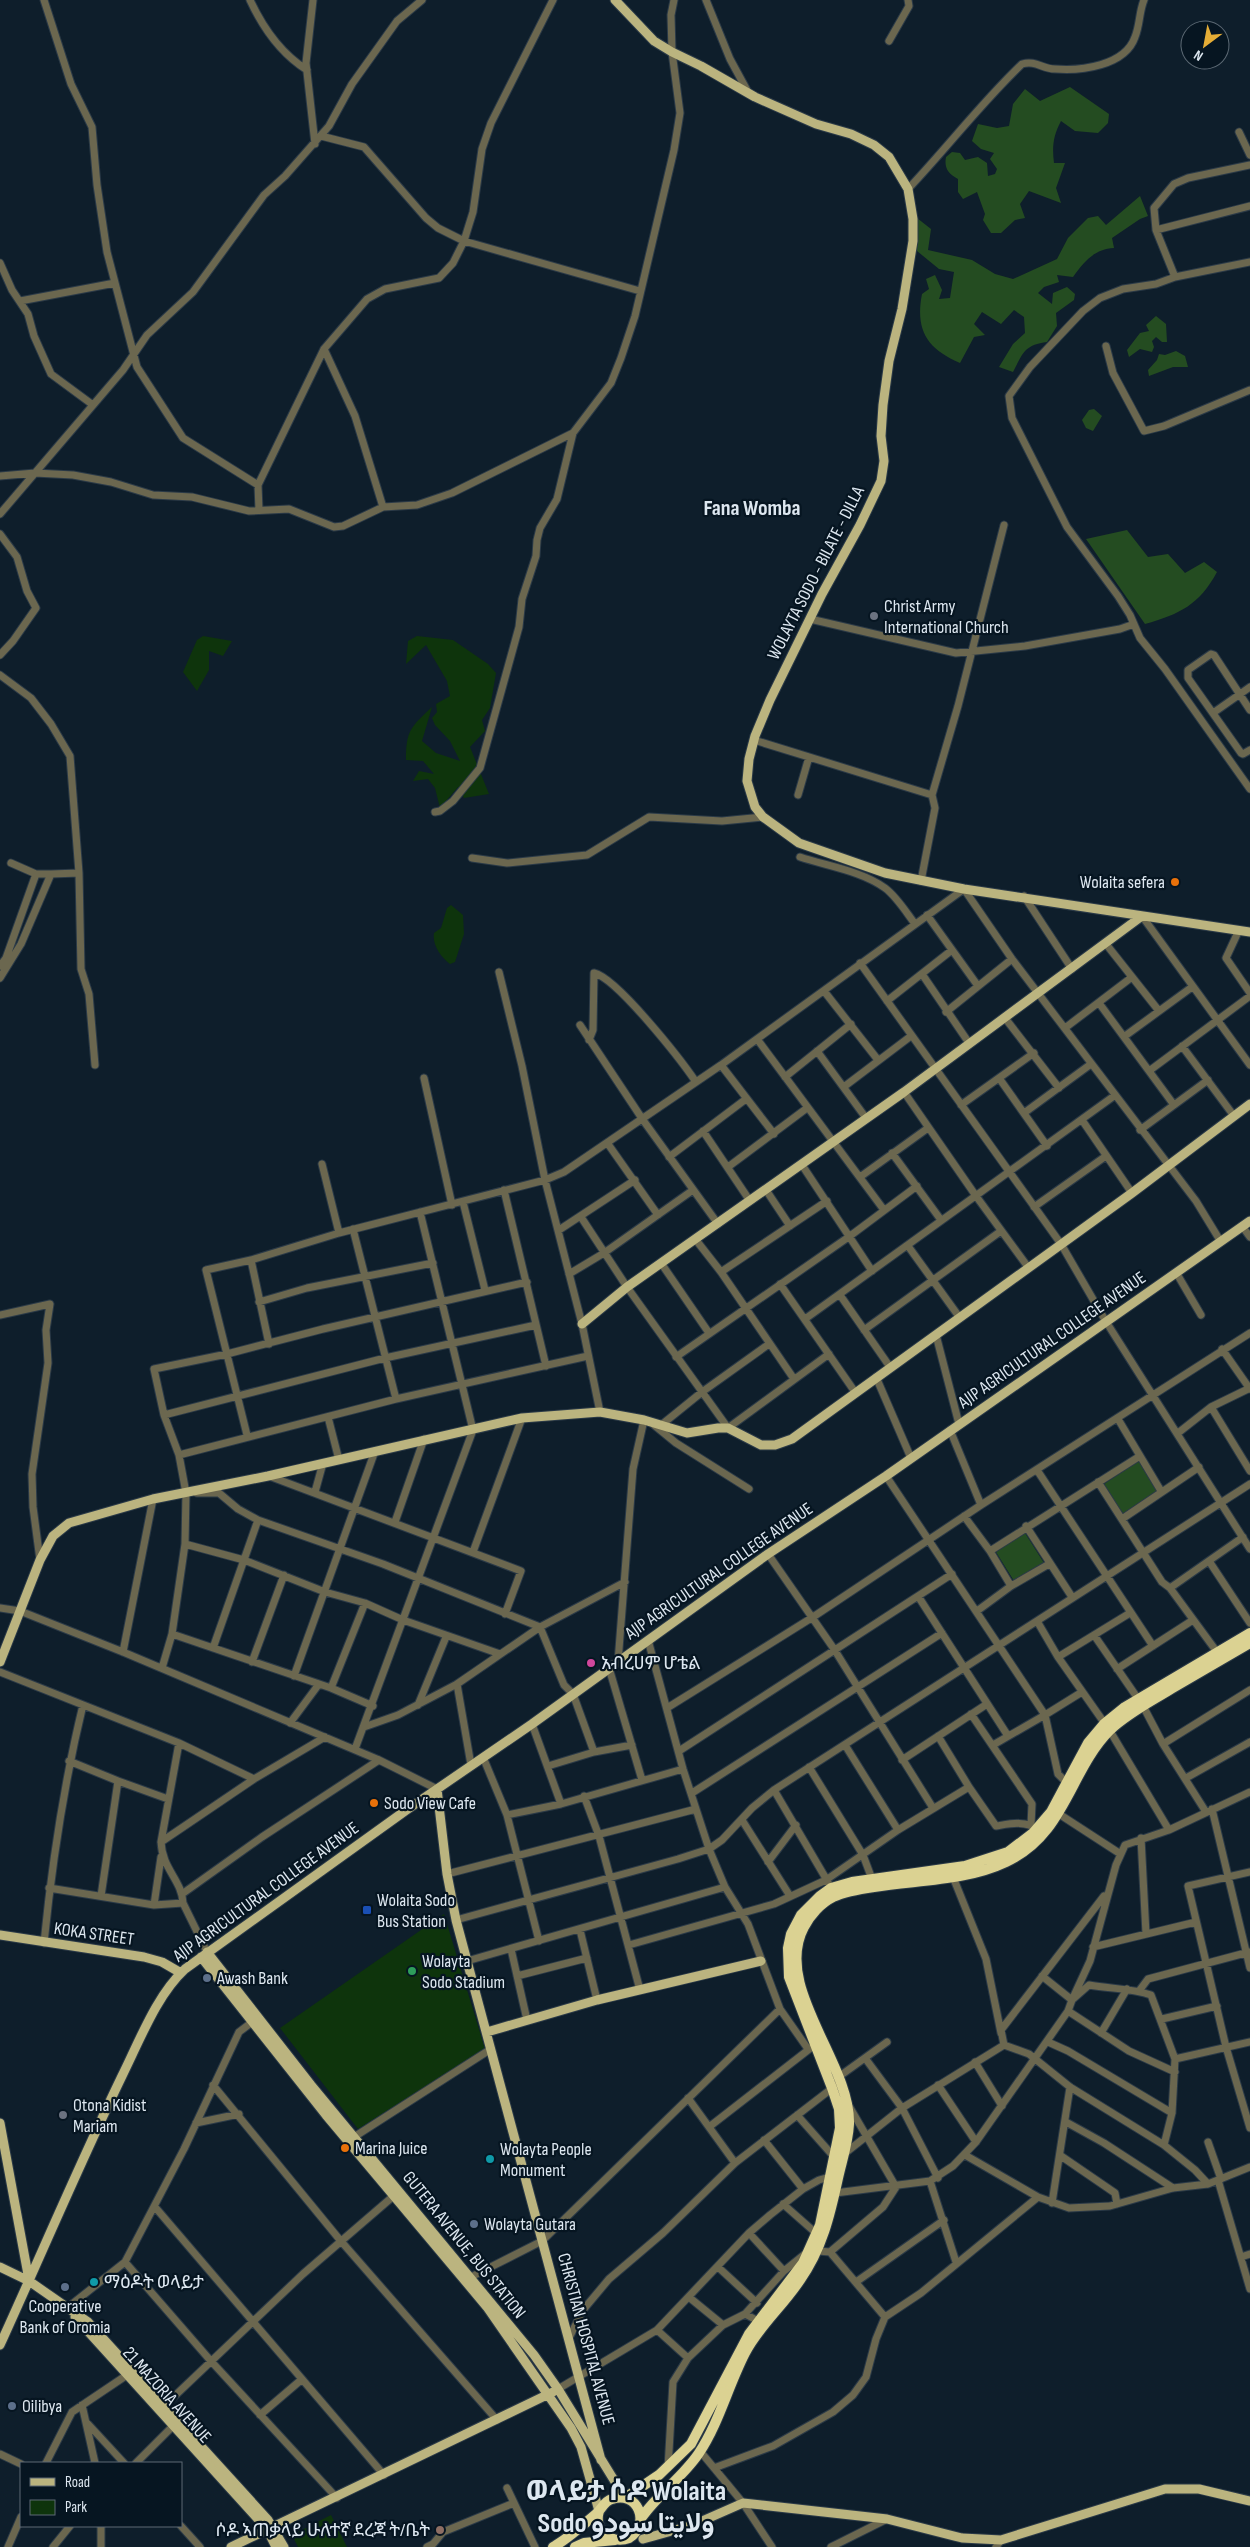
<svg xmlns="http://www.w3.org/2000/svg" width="1250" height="2547" font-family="'Sofia Sans Condensed',Vazirmatn,'Noto Sans Ethiopic',sans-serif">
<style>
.green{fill:#0e340c}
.forest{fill:#244c21}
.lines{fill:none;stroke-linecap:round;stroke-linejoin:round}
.minor-casing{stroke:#2b3a47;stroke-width:9}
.major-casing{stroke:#2b3a47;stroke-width:11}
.highway-casing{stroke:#2b3a47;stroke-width:12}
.minor{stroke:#6b674f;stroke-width:7}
.major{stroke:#bbb47f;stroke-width:9}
.highway{stroke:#dbd292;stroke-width:10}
.worship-dot{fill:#6b7280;stroke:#061521;stroke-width:2}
.food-dot{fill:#e8710a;stroke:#061521;stroke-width:2}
.hotel-dot{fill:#d1479c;stroke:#061521;stroke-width:2}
.transit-dot{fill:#1a4fb4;stroke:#061521;stroke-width:2}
.leisure-dot{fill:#2e9e5b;stroke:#061521;stroke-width:2}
.service-dot{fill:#5c6f8a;stroke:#061521;stroke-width:2}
.culture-dot{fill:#0f9aa8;stroke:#061521;stroke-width:2}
.education-dot{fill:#8d6e63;stroke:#061521;stroke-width:2}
.labels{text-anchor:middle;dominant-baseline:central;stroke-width:4.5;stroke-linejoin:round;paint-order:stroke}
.street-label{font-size:18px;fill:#dde7f0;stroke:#061521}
.poi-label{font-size:18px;fill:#dde7f0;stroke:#061521;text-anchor:start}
.district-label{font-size:22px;font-weight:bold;fill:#dde7f0;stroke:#061521}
.town-label{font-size:28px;font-weight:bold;fill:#dde7f0;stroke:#061521}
</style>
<rect width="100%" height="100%" fill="#0e1e2b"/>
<!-- green -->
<path class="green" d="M203,636L232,641L223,656L209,651V670L197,691L183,672L197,640Z
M417,636L453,640L488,664L496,673L490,708L482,720L485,731L470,747L489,794L464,798L458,787L440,808L435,788L428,779L413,781L419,771L434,774L423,761L406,760C406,730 411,727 432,707L422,741L436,753L460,761L450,741L435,725L432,718L437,712L436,704L450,696L447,681L426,645L406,664L408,641Z
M451,905L463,915L464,934L455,962L450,964C441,957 432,945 434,933L441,928L447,908Z
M444,1914L485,2049L358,2129L280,2028Z
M331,2515L347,2547H298L292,2535Z"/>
<!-- forest -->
<path class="forest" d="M1070,87L1109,114L1108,123L1098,133L1075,131L1061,121C1053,136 1052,147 1054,163H1065L1056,188L1061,203L1029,191L1020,204L1025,218L1015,220L1001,233H991L983,220L985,214L977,192L963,199L958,192V179C948,174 944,168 946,157L952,152L960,153L965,160L978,157L987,163L988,176L995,174L997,169L990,159L994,153L981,149L972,141L978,124L997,128L1009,126L1013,104L1025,89L1040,101Z
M1140,196L1148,216L1140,219L1112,238L1114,248C1094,249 1084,262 1073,277L1057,275L1059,282L1044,287L1038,293L1052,304L1053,293L1067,287L1075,294L1074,300L1056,313L1057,326L1047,342C1024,345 1023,353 1013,372L999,367L1013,344L1025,333L1024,317L1014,310L1001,324L982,312L974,324L985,335L974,337L960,363C927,349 915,330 922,294L929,289L926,279L935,275L942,290L939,299L950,298L954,272L939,269L917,251V218L931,229L928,250L972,260L995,274L1013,279L1057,259L1068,238L1088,218L1098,216L1106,225Z
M1156,316L1166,324L1167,342H1162L1156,337L1152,341L1154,347L1152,352L1140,349L1129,357L1127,350L1140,333L1149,331L1146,325Z
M1176,351L1185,356L1188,367H1173L1149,376L1148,370L1157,360L1159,354L1165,355Z
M1094,409L1102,416L1093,431L1086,428L1082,420L1089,410Z
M1127,530L1148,557L1168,554L1185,573L1204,562L1217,572C1199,605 1180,614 1145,624L1086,539Z
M1140,1460L1158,1491L1123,1516L1104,1484Z
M1025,1533L1044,1563L1014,1581L996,1552Z"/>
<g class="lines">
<defs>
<path id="minor" d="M44,0L71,84L92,127L97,185L107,252L137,367L183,438L258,485
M250,0C263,28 280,53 307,70
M313,0L306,63L315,144
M706,0L730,59L749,94
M889,41L909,6L908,0
M1239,132L1250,155
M321,136L364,147L426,218L438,228L464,241L640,291
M908,189C947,148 981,103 1022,64C1036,60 1042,69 1055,69C1081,71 1125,66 1135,37C1140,25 1139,12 1144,0
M1156,230L1250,206
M1250,262L1175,277L1156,284L1123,289L1100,298L1083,311L1030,367L1009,396L1012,418L1067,527L1118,596L1130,615L1140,638L1165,669L1250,789
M0,263L12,290L28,314L34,336L51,374L93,405
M1175,277L1156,230L1154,208L1174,184L1188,178L1250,165
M20,301L115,283
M1106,346L1113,373L1144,431L1164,426L1250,390
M324,349L355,416L383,507
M0,476L35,473L73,475L111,482L153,495L192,497L249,511L289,509L334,527L343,526L383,507L417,505L452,493L573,433L611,383L621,358L635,316L674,150L680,113L672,52L671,15L674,0
M259,510L258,485L324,349L367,299L385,289L439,278L453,263L464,241L473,212L482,149L491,123L553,0
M0,514L123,370L147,335L193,292L264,195L285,176L329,126L352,84L397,21L422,0
M0,534L17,557L27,591L36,608L13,641L0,655
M810,619L956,653L1025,646L1120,629L1134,624
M0,675L31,698L51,724L70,756L79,873L51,874L21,944L0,978
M1250,710L1214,655L1211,654L1188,670V678L1241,753L1243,754L1250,750
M1213,713L1250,687
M754,740L932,795L935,808L921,881
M798,795L809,757
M932,795L958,706L1004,525
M435,812L440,811L453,801L480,768L519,627L522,599L536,556L537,540L540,528L557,499L573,433
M800,857C827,866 862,871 885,888C897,897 906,912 915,924
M472,858L507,863L587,855L649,817L722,821L763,817
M11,863L36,874H51
M79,873L81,969L89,994L95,1065
M1024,896L1072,969
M927,915L978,986
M1142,916L1250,1065
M1239,930L1226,958L1250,993
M1106,944L1159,1011
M860,963L1061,1244L1105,1320L1250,1549
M0,966L6,958L36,874
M499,972L522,1066L545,1180L582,1324L600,1412
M922,974L969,1043
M824,991L878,1060
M887,1001L952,950
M1099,1003L1174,1105
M946,1012L1012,959
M1005,1018L1059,1088
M580,1025L643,1120L718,1224
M1065,1028L1132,977
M1125,1036L1192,987
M757,1039L884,1210
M589,1040L593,1030L594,973C617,978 681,1060 696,1082
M1182,1046L1234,1116
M817,1051L866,1118
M721,1065L774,1134
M1149,1071L1250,996
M785,1077L851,1024
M424,1078L452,1205
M999,1078L1047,1146
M845,1086L911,1036
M904,1092L976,1196L1028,1267
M961,1105L1034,1053
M1024,1113L1091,1064
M1082,1120L1132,1193
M1140,1130L1208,1080
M703,1131L750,1201
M608,1144L658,1215
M892,1153L941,1220
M669,1157L746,1099
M322,1164L339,1233
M802,1165L872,1271
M728,1167L807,1108
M860,1177L928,1128
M504,1190L546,1366
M766,1190L790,1226
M463,1202L485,1290
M1034,1207L1106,1156
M581,1217L627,1287L728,1428L829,1354
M1242,1226L1250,1237
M353,1229L396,1399
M559,1230L635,1180
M696,1240L721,1272L794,1379
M908,1246L960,1318
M251,1260L269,1344
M661,1263L709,1333
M721,1272L827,1201
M569,1274L604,1253L693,1190
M1177,1274L1201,1315
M780,1284L855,1392
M840,1295L890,1367
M259,1302L307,1288L433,1263
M0,1315L50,1304L46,1330L48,1363L32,1474L33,1507L40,1560
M805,1319L1114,1096
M864,1330L1001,1231
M936,1335L959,1424
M1222,1349L1250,1389
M676,1357L850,1236L917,1186
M876,1377L911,1458
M1211,1407L1250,1471
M164,1415L385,1358L536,1325
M328,1417L339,1460
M1118,1419L1161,1491
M654,1425L676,1443L749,1489
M660,1426L702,1392L769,1344
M950,1430L981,1505
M1178,1433L1211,1407L1250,1388
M247,1435L206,1270L251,1260L339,1233L545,1180L564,1172L721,1065L964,889L1012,959L1196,1201L1221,1242
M179,1455L396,1399L588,1356
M1037,1470L1153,1646
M269,1476L521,1571L505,1614
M886,1476L1045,1715L1082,1692
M1098,1482L1162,1582L1170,1588L1243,1537
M315,1492L323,1463
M197,1493H219L238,1509L258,1520L383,1564L540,1627L564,1685L573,1694L594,1752
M964,1516L990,1551L1011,1586
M1122,1519L1199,1467
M395,1522L424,1439
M1026,1526L1072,1597
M185,1544L244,1560L325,1592L365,1603L403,1620L500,1654
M990,1551L1140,1456
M473,1552L522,1418
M768,1554L834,1649L933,1808
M1209,1561L1250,1623
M1170,1588L1217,1652
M918,1596L1008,1736
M0,1608L20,1611L123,1652L379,1760L437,1789
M977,1611L1011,1586L1049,1564
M1037,1621L1058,1657L1110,1731L1169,1830
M172,1634L331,1688L373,1706
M1094,1635L1143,1706L1163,1744L1206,1812
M648,1640L683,1769L709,1849L725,1887L748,1924L780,2009L808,2049
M213,1648L258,1520
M123,1652L153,1499
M1058,1657L1130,1613
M252,1662L284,1575
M618,1662L633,1469L644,1420
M162,1668L172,1634L185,1544L186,1493L179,1455L164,1415L154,1369L227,1354L323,1329L527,1282
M609,1668L642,1780
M1117,1669L1193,1620
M0,1672L179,1743L254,1779
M294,1676L375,1451
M457,1684L471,1765
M331,1688L365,1603
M418,1705L446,1637
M667,1708L813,1617L981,1505L1250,1333
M971,1714L1032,1804L1031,1825
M290,1723L319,1684
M532,1724L561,1804
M364,1727L398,1715L457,1684L540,1627L625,1582
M938,1736L969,1787
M1163,1744L1250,1690
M845,1745L898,1830
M993,1745L1045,1715L1058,1774L1067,1783
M355,1749L473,1430L420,1212
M679,1751L952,1574
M483,1757L507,1815L539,1941
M902,1760L987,1704
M69,1761L118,1781L101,1896
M548,1766L594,1752L632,1745
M809,1767L863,1855L872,1879
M1186,1778L1250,1742
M118,1781L168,1799
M774,1790L828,1882
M692,1793L942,1633
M584,1796L599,1836L640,1990
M1212,1809L1250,1968
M1059,1814L1119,1853
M507,1815L561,1804L683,1769
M742,1820L790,1896
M1141,1838L1146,1934
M161,1842L179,1743
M768,1862L796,1825
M1250,1872L1188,1886L1226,2047L1250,2128
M447,1874L696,1809
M953,1877L986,1959L1001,2033
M49,1888L154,1905L183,1903
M182,1894L262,1837L379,1760
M154,1905L161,1857
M456,1920L678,1859L709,1849L722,1840L752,1808L774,1790L1250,1484
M580,1930L597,2000
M44,1943C52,1863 64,1783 83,1705
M629,1945L774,1904L826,1880L898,1830L969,1787L996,1826C1009,1824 1026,1820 1036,1829
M1093,1947L1196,1922
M511,1949L527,2020
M207,1952L183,1903C182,1880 162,1869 161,1842L254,1779L325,1737
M467,1961L725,1887
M517,1976L587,1958
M1042,1976L1072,2000L1090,1961L1116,1865L1125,1845L1169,1830L1250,1792
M1139,1991L1148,1979L1249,1952
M1068,2011L1129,2051L1175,2072
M1162,2019L1217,2006
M1101,2033L1127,1989
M1048,2042L1068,2051L1172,2113
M1004,2045L1001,2030L1104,1896
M865,2058L902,2108L938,2178
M1175,2059L1250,2042
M975,2062L1002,2106
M837,2078L887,2042
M213,2085L340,2240L497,2420
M938,2085L976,2142
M688,2098L735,2163
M797,2115L835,2158
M1066,2122L1104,2143L1173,2188
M196,2123L239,2114
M709,2127L812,2047
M354,2137L491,2049
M764,2140L803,2189
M1208,2142L1221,2179
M844,2154L902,2108L1004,2045L1029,2054L1070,2087L1164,2145
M965,2155L1038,2197
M1061,2156L1115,2193L1117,2204
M1218,2180L1250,2289
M930,2181L956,2262
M835,2193L930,2181L953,2166L976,2142L1068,2011L1072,2000L1089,1985C1110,1989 1132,1988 1151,1995L1175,2059L1172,2113L1164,2145L1195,2170L1208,2184
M1052,2203L1070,2087
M783,2204L817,2234
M155,2207L384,2475
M749,2233L784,2271
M818,2251L830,2252L885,2317
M830,2252L883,2207L896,2187L849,2106
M1241,2257L1250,2254
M125,2262L210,2360L337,2498
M718,2267L757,2303
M467,2279L542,2241L780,2009
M856,2282L944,2220
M690,2298L723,2325
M67,2308L125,2262L184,2149L239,2032L256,2019
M745,2314L784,2271L805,2254
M657,2330L688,2358
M569,2338L583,2310L609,2279L663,2233L735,2163L835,2086
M558,2389L657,2330L749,2233L770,2215L803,2189L819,2180L833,2176
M82,2405L95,2463
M162,2408L303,2274L397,2193
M260,2415L301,2380
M88,2424L124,2463
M700,2451L743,2503L772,2547
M0,2454L21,2464
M46,2463L72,2412L127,2375
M136,2463L174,2425
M668,2468L673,2382L688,2358L723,2325L745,2314L762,2323
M714,2468L773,2446L833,2412L853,2395L866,2377L876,2339L885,2317L921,2293L1038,2197L1069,2208L1110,2206L1173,2188L1208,2184L1250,2167
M507,2488L535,2547
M181,2526L200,2547
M8,2547L21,2517
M53,2547L70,2526
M101,2547V2526
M427,2547L433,2544L443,2532L514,2503
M831,2547L887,2519
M996,2547L1001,2540"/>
<path id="major" d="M615,0L654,41L672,52L701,66L755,97L816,124L851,134L874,145L889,157L908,189L913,219V241L902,309L889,361L883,405L881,436L884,461L881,481L860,525L822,594L770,700L755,736L749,759L747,781L755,807L763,817L799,843L885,873L964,889L1250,932
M582,1324L627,1287L904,1092L1142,916
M0,1662L40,1560L53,1536L69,1523L153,1499L268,1476L522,1418L600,1412L644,1420L687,1433L718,1428H728L761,1445H775L792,1439L1132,1193L1250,1104
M437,1789L447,1874L456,1920L601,2460
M0,1935L144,1957L162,1962L181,1973
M207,1952L311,2085L534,2355L558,2389L625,2498
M201,1957L326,2115L487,2307L571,2428L581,2447L599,2511
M487,2032L597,2000L761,1961
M0,2123L29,2280
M0,2267L29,2281L88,2322L268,2520L284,2547
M75,2317L267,2529L276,2547
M0,2345C41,2255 79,2165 122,2076C140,2040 156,1996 185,1969L405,1811L532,1724L768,1554L886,1476L1250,1221
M643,2539L693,2525L743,2503L887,2519L962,2538L1001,2540L1165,2489H1199L1250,2501
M231,2547L553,2392"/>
<path id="highway" d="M625,2498L659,2475L691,2444L749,2334L803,2263L820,2225L840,2128L839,2109L832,2088L789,1977L788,1948L791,1934L801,1915L820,1896L831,1888L852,1882L965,1866L1008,1852L1033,1833L1051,1812L1088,1743L1104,1724L1125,1707L1250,1633
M642,2517C658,2494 683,2477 699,2453C719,2423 728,2386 745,2353C759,2326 783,2306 800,2280C822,2249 830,2215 838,2178C842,2160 848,2143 849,2124C851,2063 772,1987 804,1927C810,1915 821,1903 833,1897C846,1891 860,1889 874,1887C918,1880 966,1881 1006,1862C1066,1834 1069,1771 1110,1730C1128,1713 1150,1702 1171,1689C1197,1674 1224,1658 1250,1643
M553,2547C569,2538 582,2526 596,2514C602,2509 604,2501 612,2499C637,2490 652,2523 629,2538C611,2545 593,2530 599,2511
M575,2547L584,2543L615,2540"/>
</defs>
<!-- minor casing -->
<use href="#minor" class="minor-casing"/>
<!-- major casing -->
<use href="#major" class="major-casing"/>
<!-- highway casing -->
<use href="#highway" class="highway-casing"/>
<!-- minor -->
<use href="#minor" class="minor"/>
<!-- major -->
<use href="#major" class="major"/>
<!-- highway -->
<use href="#highway" class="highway"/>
</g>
<!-- markers -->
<g class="worship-dot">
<circle cx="874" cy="616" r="5"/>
<circle cx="63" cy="2115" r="5"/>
</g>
<g class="food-dot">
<circle cx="1175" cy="882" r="5"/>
<circle cx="374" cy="1803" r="5"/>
<circle cx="345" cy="2148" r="5"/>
</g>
<circle class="hotel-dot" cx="591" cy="1663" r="5"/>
<rect class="transit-dot" x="362" y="1905" width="10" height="10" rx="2.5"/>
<circle class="leisure-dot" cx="412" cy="1971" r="5"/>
<g class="service-dot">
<circle cx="207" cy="1978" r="5"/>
<circle cx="474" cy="2224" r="5"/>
<circle cx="65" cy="2287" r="5"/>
<circle cx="12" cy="2406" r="5"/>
</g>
<g class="culture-dot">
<circle cx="490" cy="2159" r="5"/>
<circle cx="94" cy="2282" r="5"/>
</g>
<circle class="education-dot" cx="440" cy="2530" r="5"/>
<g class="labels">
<!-- street labels -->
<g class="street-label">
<text transform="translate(816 573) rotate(-63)">WOLAYTA SODO - BILATE - DILLA</text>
<text transform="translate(1052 1340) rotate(-35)">AJIP AGRICULTURAL COLLEGE AVENUE</text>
<text transform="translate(719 1571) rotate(-35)">AJIP AGRICULTURAL COLLEGE AVENUE</text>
<text transform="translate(266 1892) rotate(-36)">AJIP AGRICULTURAL COLLEGE AVENUE</text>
<text transform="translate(94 1934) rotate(8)">KOKA STREET</text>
<text transform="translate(464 2245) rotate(51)">GUTERA AVENUE, BUS STATION</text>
<text transform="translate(586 2339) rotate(75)">CHRISTIAN HOSPITAL AVENUE</text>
<text transform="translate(167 2395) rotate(48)">21 MAZORIA AVENUE</text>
</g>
<!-- poi labels -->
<g class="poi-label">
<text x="884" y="606">Christ Army<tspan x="884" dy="21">International Church</tspan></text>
<text x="1165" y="882" text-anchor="end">Wolaita sefera</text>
<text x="601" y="1663">አብረሀም ሆቴል</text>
<text x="384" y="1803">Sodo View Cafe</text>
<text x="377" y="1900">Wolaita Sodo<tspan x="377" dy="21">Bus Station</tspan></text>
<text x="422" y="1961">Wolayta<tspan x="422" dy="21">Sodo Stadium</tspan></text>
<text x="217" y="1978">Awash Bank</text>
<text x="73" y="2105">Otona Kidist<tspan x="73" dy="21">Mariam</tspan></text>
<text x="355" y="2148">Marina Juice</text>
<text x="500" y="2149">Wolayta People<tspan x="500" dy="21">Monument</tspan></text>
<text x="484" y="2224">Wolayta Gutara</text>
<text x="104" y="2282">ማዕዶት ወላይታ</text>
<text x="65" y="2306" text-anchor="middle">Cooperative<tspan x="65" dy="21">Bank of Oromia</tspan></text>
<text x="22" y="2406">Oilibya</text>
<text x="430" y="2530" text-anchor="end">ሶዶ ኣጠቃላይ ሁለተኛ ደረጃ ት/ቤት</text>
</g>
<!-- district labels -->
<g class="district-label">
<text x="752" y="508">Fana Womba</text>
</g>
<!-- town labels -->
<g class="town-label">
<text x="626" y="2491">ወላይታ ሶዶ Wolaita<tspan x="626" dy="32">Sodo ولايتا سودو</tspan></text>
</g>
</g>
<!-- legend -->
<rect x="20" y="2462" width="162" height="65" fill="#061521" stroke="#5c6974"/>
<rect x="30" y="2478" width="25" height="8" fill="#bbb47f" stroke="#5c6974"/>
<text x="65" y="2487" font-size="15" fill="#dde7f0">Road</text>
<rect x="30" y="2500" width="25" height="15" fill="#0e340c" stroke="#5c6974"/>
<text x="65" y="2512" font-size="15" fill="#dde7f0">Park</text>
<!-- north arrow -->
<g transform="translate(1205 45) rotate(212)"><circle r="24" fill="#061521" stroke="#5c6974"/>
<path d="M0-4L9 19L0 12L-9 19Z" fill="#e5ad36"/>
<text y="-8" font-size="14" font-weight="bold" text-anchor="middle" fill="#dde7f0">N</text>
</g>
</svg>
